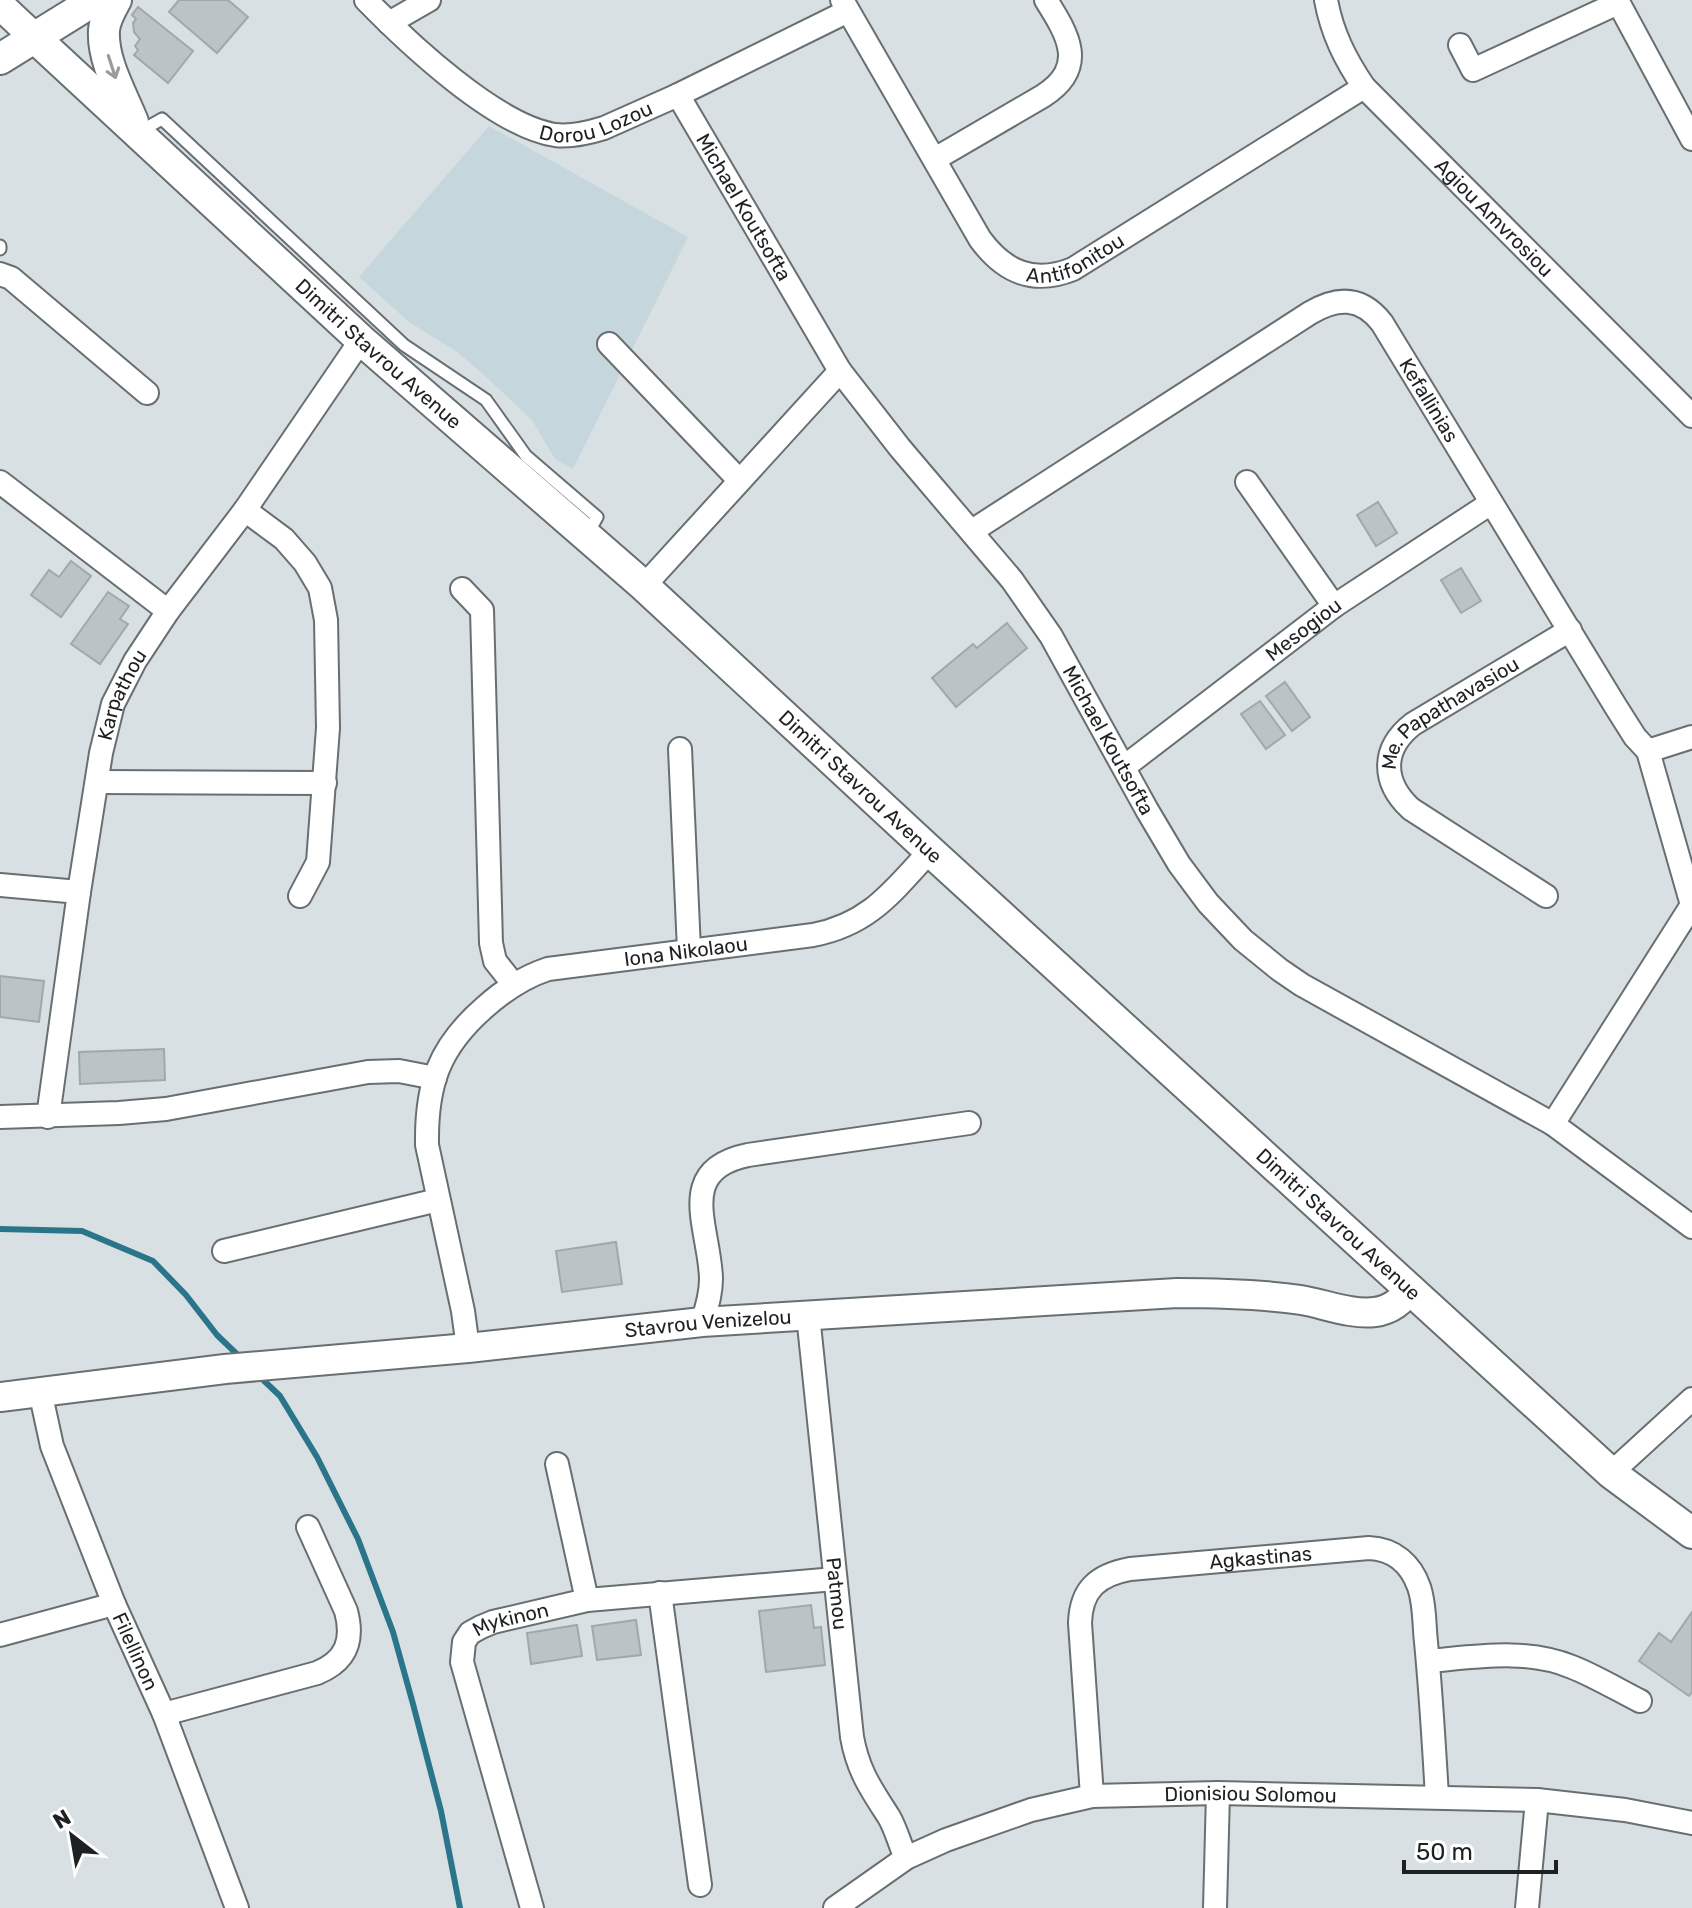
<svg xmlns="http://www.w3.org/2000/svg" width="1692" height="1908" font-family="Rubik,sans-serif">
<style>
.built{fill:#c6d6dd}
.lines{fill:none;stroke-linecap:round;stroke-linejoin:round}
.stream{stroke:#2b758a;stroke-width:6}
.building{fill:#bbc3c6;stroke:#a0a8ab;stroke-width:2}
.service-casing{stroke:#686f72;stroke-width:15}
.minor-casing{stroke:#686f72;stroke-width:26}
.tertiary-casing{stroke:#686f72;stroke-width:32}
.secondary-casing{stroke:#686f72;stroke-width:34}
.service{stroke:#fff;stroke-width:11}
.minor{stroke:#fff;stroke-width:22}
.tertiary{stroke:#fff;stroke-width:28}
.secondary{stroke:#fff;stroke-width:30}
.oneway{stroke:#9a9b9c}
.labels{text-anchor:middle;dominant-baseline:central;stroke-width:7;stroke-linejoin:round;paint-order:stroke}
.street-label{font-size:20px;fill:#1e2122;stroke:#fff}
</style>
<rect width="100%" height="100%" fill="#d8e0e3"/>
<!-- built -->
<path class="built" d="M489,126L688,237L573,469L555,459L532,420L483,374L456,351L409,322L359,277Z"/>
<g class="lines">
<!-- stream -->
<path class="stream" d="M0,1229L82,1231L153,1261L186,1295L217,1335L242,1359
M258,1375L280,1396L317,1457L358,1539L393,1632L413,1704L441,1811L460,1908"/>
</g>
<!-- building -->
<path class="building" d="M179,0H228L248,17L217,53L169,12Z
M138,7L193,51L168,83L134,55L138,50L135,46L140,39L134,32L133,23L136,19L132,15Z
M1378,502L1397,533L1376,546L1357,515Z
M71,561L91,576L61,617L31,595L49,570L59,577Z
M1461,568L1481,601L1461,613L1441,580Z
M108,592L129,606L120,619L128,624L100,664L71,644Z
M1007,623L1027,648L956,707L932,678L973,644L977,648Z
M1285,682L1310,717L1292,731L1266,696Z
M1260,701L1285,735L1266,749L1241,714Z
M0,976L44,981L39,1022L0,1017Z
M164,1049L165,1080L80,1084L79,1052Z
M616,1242L622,1284L562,1292L556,1251Z
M811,1605L814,1628L821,1627L825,1665L766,1672L759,1611Z
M1692,1612V1692L1689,1696L1639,1661L1659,1633L1671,1642Z
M636,1620L641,1655L597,1660L592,1626Z
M577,1625L582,1656L531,1664L527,1633Z"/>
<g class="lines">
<defs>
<path id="service" d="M139,132L162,119L404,345L486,400L526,456L597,517L587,535
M0,246V249"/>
<g id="minor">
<path id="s1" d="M366,0C408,43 496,126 555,135C572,137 588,133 604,128L678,95L848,11"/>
<path id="s2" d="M842,0L980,239C1004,272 1034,285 1073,269L1364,87"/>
<path id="s3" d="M1326,0C1332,33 1345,59 1364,87L1692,416"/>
<path d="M1617,0L1692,139"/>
<path d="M389,23L429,0"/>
<path d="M1460,45L1473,70L1618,3"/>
<path id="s4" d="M678,95L840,371L900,448L1012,580L1051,636L1147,810L1179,864L1208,903L1243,940L1280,970L1302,985L1553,1124L1692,1227"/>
<path d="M935,159L1043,96C1088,67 1068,35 1046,0"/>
<path d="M0,274L11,278L147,393"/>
<path d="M609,344L739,480"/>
<path d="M0,482L168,611"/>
<path d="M1247,482L1334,606"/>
<path d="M245,510L284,539L305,563L320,588L326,620L328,728L318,862L300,896"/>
<path id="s5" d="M972,531L1310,313C1337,297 1361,296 1382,323L1616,707L1635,737L1648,751L1692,905"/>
<path d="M644,586L840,371"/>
<path d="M462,589L482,610L491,943L495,961L514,985"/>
<path d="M680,749L689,950"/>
<path d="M1648,751L1692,737"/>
<path id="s6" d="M1124,767L1334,606L1491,503"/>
<path d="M97,782L325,783"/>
<path d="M0,885L79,892"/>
<path id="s7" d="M1546,896L1411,809C1382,782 1381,749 1413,724L1570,630"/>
<path d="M0,1117L119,1113L166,1109L368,1072L399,1071L435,1078"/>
<path id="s8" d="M48,1117L79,892L101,753L113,704L135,661L168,611L245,510L361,340"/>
<path d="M1553,1124L1692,905"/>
<path d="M224,1251L438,1200"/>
<path id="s9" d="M808,1315L852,1737C858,1771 871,1789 889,1817C896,1829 900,1845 906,1858"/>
<path d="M702,1322C707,1308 711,1294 711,1279C710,1228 674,1170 748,1155L969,1123"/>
<path id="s10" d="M468,1348L463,1311L427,1145C426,1084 439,1047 485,1007C504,990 524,977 548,969L813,935C870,924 893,891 930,851"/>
<path id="s11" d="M40,1391L52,1446L114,1604L164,1714L237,1908"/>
<path d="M557,1464L587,1600"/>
<path d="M1611,1473L1692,1399"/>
<path d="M660,1593L700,1885"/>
<path d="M0,1635L114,1604"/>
<path d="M1428,1661C1476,1657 1526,1648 1572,1667C1595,1676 1618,1690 1640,1701"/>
<path d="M164,1714L317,1673C346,1661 354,1641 346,1611L308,1527"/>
<path id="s12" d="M1092,1796L1080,1623C1081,1589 1098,1575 1130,1569L1369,1548C1394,1549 1411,1564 1419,1587C1425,1604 1424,1625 1426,1642C1431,1694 1434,1745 1437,1797"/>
<path id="s13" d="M532,1908L462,1662L464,1642L470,1633L481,1627L493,1622L587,1600L835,1579"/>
<path id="s14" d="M835,1908L906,1858L946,1840L1031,1810L1092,1796L1218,1793L1537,1800L1625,1810L1692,1823"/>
<path d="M1215,1908L1218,1793"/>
<path d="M1527,1908L1537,1800"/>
</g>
<g id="tertiary">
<path d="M0,5L34,37"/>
<path id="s15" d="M0,1397L225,1369L468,1348L702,1322L1177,1293C1218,1293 1260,1294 1301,1300C1325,1304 1351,1315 1375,1312C1391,1310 1401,1301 1411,1289"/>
</g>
<g id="secondary">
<path d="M116,0C111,9 105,19 104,30C102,61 122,94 133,122"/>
<path id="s16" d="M34,37L361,340L644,586L930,851L1611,1473L1692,1533"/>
<path d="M0,59L95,0"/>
</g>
</defs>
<!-- service casing -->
<use href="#service" class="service-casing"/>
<!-- minor casing -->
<use href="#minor" class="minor-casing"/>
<!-- tertiary casing -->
<use href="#tertiary" class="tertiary-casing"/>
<!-- secondary casing -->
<use href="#secondary" class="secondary-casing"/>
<!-- service -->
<use href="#service" class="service"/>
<!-- minor -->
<use href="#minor" class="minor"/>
<!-- tertiary -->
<use href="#tertiary" class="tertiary"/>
<!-- secondary -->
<use href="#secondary" class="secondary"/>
</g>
<!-- one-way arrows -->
<defs><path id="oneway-shaft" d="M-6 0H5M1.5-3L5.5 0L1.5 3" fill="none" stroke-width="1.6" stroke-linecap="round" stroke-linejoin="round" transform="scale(2)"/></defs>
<use class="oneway" href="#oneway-shaft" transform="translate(112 67) rotate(72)"/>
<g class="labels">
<!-- street labels -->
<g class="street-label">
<text stroke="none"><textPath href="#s1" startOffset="278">Dorou Lozou</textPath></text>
<text stroke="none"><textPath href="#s4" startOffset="130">Michael Koutsofta</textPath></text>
<text stroke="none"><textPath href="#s3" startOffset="280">Agiou Amvrosiou</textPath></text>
<text stroke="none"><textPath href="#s2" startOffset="388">Antifonitou</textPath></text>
<text stroke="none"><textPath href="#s16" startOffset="468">Dimitri Stavrou Avenue</textPath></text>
<text stroke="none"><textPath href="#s5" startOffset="574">Kefallinias</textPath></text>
<text stroke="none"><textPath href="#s6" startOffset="226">Mesogiou</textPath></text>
<text stroke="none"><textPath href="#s8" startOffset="430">Karpathou</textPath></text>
<text stroke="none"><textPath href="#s7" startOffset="294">Me. Papathavasiou</textPath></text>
<text stroke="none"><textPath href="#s4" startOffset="778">Michael Koutsofta</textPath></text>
<text stroke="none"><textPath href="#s16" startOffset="1116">Dimitri Stavrou Avenue</textPath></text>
<text stroke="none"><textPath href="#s10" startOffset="576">Iona Nikolaou</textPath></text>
<text stroke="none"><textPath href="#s16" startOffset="1764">Dimitri Stavrou Avenue</textPath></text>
<text stroke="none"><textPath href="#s15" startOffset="712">Stavrou Venizelou</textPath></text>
<text stroke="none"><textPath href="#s12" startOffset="386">Agkastinas</textPath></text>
<text stroke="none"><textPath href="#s9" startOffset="280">Patmou</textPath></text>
<text stroke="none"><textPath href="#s13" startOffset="330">Mykinon</textPath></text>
<text stroke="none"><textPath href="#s11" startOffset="278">Filellinon</textPath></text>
<text stroke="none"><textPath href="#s14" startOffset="442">Dionisiou Solomou</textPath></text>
</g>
</g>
<!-- north arrow -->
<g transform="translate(72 1836) rotate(329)" stroke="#ffffff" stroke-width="6" paint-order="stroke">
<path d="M0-6L14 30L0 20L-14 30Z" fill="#1e2122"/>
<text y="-12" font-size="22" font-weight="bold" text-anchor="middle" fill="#1e2122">N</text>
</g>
<!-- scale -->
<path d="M1404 1860v12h152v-12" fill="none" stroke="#1e2122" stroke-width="4"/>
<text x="1416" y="1860" font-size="24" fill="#1e2122" stroke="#ffffff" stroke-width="6" paint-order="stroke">50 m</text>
</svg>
